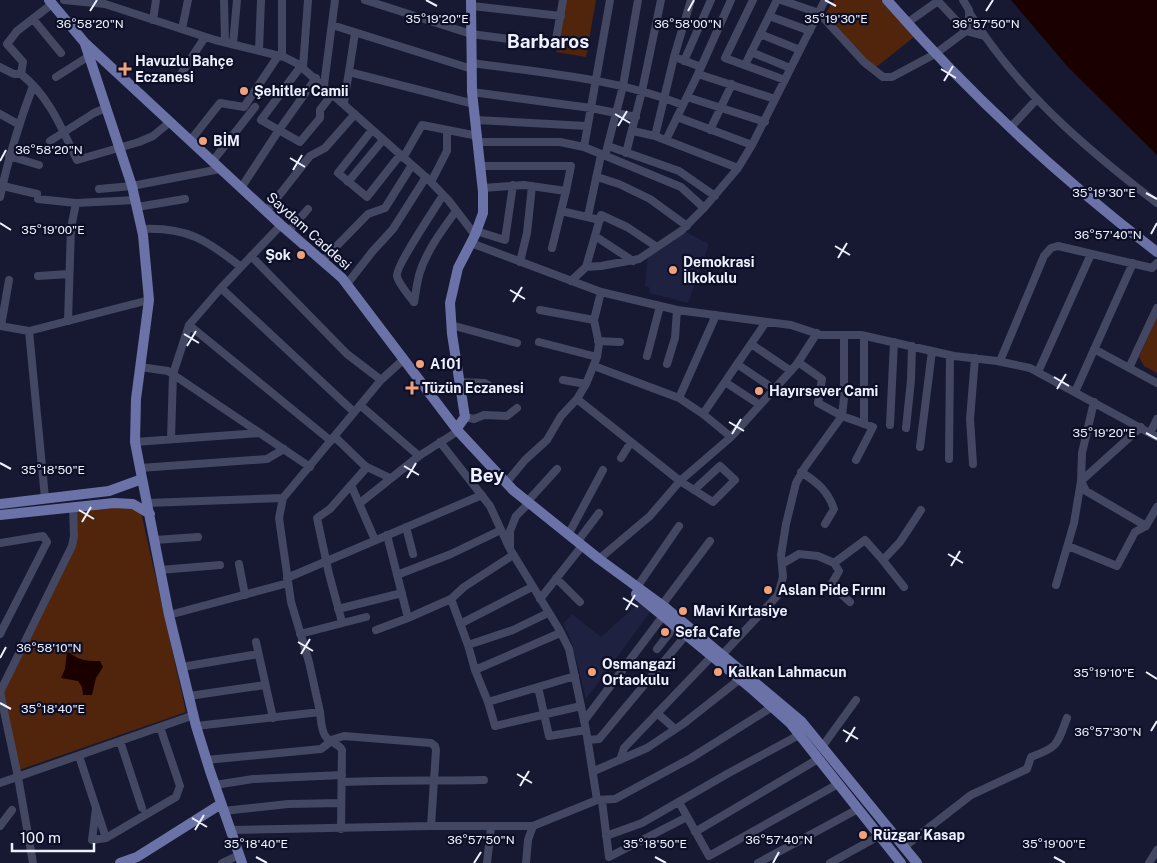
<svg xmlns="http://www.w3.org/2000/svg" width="1157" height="863" font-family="'Public Sans',sans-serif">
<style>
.built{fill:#1e2140}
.green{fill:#50250c}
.water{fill:#1a0100}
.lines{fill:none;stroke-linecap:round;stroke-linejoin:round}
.minor{stroke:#434761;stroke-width:8}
.major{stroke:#6a72a7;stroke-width:10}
.ticks{fill:none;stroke:#edf0fe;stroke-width:2}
.poi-dot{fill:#f1a27b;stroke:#0d0f27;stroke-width:2}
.labels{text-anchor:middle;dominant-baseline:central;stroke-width:4.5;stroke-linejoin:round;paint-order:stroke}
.poi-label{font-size:14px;font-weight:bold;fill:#edf0fe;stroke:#0d0f27;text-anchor:start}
.street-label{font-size:14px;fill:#edf0fe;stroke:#0d0f27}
.district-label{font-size:19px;font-weight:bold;fill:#edf0fe;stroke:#0d0f27}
.ticks-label{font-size:12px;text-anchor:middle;fill:#edf0fe;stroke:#0d0f27;stroke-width:4.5;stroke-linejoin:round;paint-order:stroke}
</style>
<rect width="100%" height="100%" fill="#161931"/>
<!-- built -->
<path class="built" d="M682,230L709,244L688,303L649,293L650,288L645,286L648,254Z
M639,603L651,611L586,699L572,643L563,624L572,614L601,637Z"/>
<!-- green -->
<path class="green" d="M566,0H596L586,57L556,52Z
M834,0H881L914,37L870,72L829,25L824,16Z
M1157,317V373L1144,366L1139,357Z
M129,506L141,512L186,712L19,770L0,692L71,554L73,507Z"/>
<!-- water -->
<path class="water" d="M1011,0H1157V155L1068,67Z
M67,652C72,653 73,656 78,658C84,661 93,661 100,661L103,667L96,678L92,695H83L82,687L78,681L61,678L65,669Z"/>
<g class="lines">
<!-- minor -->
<path class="minor" d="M64,0L105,4L215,40L284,57L298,64L429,180L449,201L475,235
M224,0L225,42
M365,0L471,34L555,45L563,0
M753,0L725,58L785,80
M781,0L819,13L864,62L883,77H892L935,54L966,31L969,22V10L963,0
M937,0L966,31L984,36
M52,4L17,31L7,44L23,62L21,74C49,96 62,129 77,160L139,142L153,136L170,122
M472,6L561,16
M969,12C1017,90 1085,148 1157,203
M769,16L810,31
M33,19L61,53
M153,20L156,0
M907,23L938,1
M332,25L472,69
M182,29L188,0
M760,34L800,50
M233,44L237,0
M259,51L261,0
M751,52L790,68
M282,56V0
M680,59L701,67
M684,61L711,0
M472,63C543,73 615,78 683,105
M745,65L777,0
M301,66L261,120L300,142L320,118V110L333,93
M0,67L14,74H21
M303,67L308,0
M349,72L474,104
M181,74L205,37
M698,74L775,99
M56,77L89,56
M324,85L335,0
M472,92L591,108L636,117
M687,97L765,122
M344,103L355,33
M0,114L18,124
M677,117L752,145
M476,120L587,126
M1010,128L1037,99
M372,130L338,173L367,197L400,155
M710,130L732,84
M633,131L655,136L738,168
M655,136L674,57L691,0
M666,140L698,74L731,0
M50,141L94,113L106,108
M190,141L220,103L244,107L278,56
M478,142H560L584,147L681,187L704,208
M608,146L679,171L715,196
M584,147L610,0
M626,153L642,91L661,0
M9,156L39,165
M605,156L623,86L638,0
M403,158L422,125L478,136
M212,162L255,107
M481,166H571L566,191
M597,177L619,184L650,199L687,226
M348,182L383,140
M431,182L447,151V130
M3,186L37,194
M241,188L279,130L316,78
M483,188L524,185L566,191L561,211L600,220
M99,189L132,186L220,169
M0,197C8,159 19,123 33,86
M38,199L76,203
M137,207L185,199
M266,212L310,156L325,148L355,114
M588,216L601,155
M142,229C187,227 207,240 241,267
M476,231L505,240L513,185
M288,232L308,209
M595,236L633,261
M471,243L601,292L677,310L791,325L821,335H861L954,356L997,361L1030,368L1157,437
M552,248L561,211
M251,256L347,354L381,380
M322,261L368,214L385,208L412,165
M520,262L527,233L532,186
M586,267L601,215L627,227L657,247
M38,276L69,274
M571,281L586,267L601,266L639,259L681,231L704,208L738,168L752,145L825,0
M347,284L372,252L393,229L426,177
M221,288L354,412
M414,302C410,297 398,283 397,276C395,267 436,207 443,195
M414,302C416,292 417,281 420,272C427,250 443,229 456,211
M540,310L594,320
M68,321L71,228L76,203L136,200
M189,325L331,441
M451,325L517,343
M0,326L29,331L149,300
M1,326L9,280
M29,331L45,498
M598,341L620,342
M539,342L597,357
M751,344L791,371
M1094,349L1157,383
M647,356L660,306
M1000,361L1044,256L1051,248L1058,246L1152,268L1157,263
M798,362L822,379L818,403L842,416L873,427L856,460
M667,364L675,338L677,310
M737,364L774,389
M594,366L679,398L703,414L731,437
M140,367L168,371L310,467
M1129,368L1157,308
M1038,372L1091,254
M563,380L586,384
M459,382L485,383L497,391
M725,382L760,405
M1075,392L1133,263
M679,398L716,315
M577,399L680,481L713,502L735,480L720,466L694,490
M1094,402L1082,453L1081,481L1086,491L1146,526L1157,507
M360,405L419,456
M703,414L766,322
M465,417L474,419L484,415L507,416L517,408
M864,424V336
M890,425L894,342
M906,428L911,380L912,346
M1150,433L1157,419
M335,437L365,466L390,478
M171,439L173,374L189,325L221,288L281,225
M135,442L259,433
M440,442L490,506L509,547
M920,447L932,351
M621,458L631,442
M949,459L950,355
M973,464L970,419L975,358
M140,468L267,459L284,449
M801,472C817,482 828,491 834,509L825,524
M506,483L525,460L547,440L561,416L577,399L586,384L597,357L599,344L594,320L601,292
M351,485L375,540
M527,502L557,469
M147,503L283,498
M360,503L419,456L458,431
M406,527L413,554
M387,535L408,618
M568,535L603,470
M155,540L198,537
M577,542L599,513
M0,543L43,536L47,542L0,634
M1068,546L1117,566L1135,532L1146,526
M599,559L650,516L680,481L731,437L797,364L817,333
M883,560L900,542L921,510
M834,563L839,571L831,585L850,602
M239,564L245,595
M782,564L799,554L818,556L834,563L865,540L881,558L904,587
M160,570L220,565
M397,575L451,554L501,530
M287,578L482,495
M556,578L580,602
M1056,585L1074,523L1081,481L1141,427
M637,587L679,526
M451,599L468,645L475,670L488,702L495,726L581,706
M540,599L582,546
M662,605L710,541
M338,609L402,593
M169,615L288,583
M342,622L329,574L317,518L330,509L367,467
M460,624L532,587
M376,630L408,618L451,599L464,587L513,555
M300,634L366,617
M256,642L273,718
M468,645L513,630L548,613
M657,649L675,626
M722,655L778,595L783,577L781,555L786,524L796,483L805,467L842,416L844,398V335
M182,667L258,654
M475,670L560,633
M538,687L549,736L586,730
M189,696L265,685
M488,702L575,676
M320,712C321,720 321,731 326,737C331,743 339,744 342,750L341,829
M657,713L675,729
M584,721L663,616
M196,726L320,712L309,662L291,602L279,518L283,498L381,380L404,359
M588,740L599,739L686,635
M120,741L142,808
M822,747L856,700
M79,756L106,838
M206,760L321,749L334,739L344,736L431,743L435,746L436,750L431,826
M620,760L624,748L712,656
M594,771L647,748L683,724L740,679
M342,782C389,780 436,781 484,780
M0,783L194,715
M215,785L253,779L342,775
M597,800L615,799L691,758L772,707
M602,801L609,857L687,817
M679,802L709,856L838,784
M96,808L92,840L106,838L176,797L180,786L160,727
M223,811L288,804L341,803
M0,826L12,810
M230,830L431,826H533
M695,832L818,759
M606,836L642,823L727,774L799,735
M904,847L971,795L1027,769L1031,757C1058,747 1057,745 1067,718
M33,863L18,777L0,692L72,546L74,536L73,507
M222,863L239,855
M487,863L491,827
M526,863L528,840L533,826L597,800L586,730L569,649L559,629L510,549V531L516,516L529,503
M758,863L858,809
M830,863L879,836
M1149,863L1157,850"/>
<!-- major -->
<path class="major" d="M49,0L85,43L281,225L342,278L458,431L513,490L599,559L666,608L801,721L917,863
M887,0C969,94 1059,177 1157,252
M85,44L132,186L143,235L149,300L136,399L135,442L140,468L169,615L196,726L210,771L242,863
M457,428L465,417L452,334L450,303L458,268L475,235L483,213V192L472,92L471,0
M0,504L109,491L142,479
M0,515L114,503L133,504L150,514
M636,594L753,690L790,723L901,863
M120,863L137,857L221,804"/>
</g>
<!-- ticks -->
<path class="ticks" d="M426,0L437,6M825,0L836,6M90,11L97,0M688,11L694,0M986,11L993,0M941,69L956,78M944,81L953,66M615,114L630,123M618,126L627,111M290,158L305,167M0,161L6,150M293,170L302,155M1146,193L1157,199M0,223L11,230M1151,234L1157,223M835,246L850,255M838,258L847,243M510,290L525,299M513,302L522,287M184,334L199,343M187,346L196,331M1054,377L1069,386M1057,389L1066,374M729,422L744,431M1146,433L1157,439M732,434L741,419M0,463L11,469M404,466L419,475M407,478L416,463M79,510L94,519M82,522L91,507M948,554L963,563M951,566L960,551M623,598L638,607M626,610L635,595M298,642L313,651M301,654L310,639M0,658L6,647M1146,672L1157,679M0,703L11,709M843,730L858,739M1151,731L1157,721M846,742L855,727M517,774L532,783M520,786L529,771M192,818L207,827M195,830L204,815M256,857L267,863M655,857L666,863M1054,857L1065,863M474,863L481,852M773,863L779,852"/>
<!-- markers -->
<g class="poi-dot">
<path d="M122.5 61.5h5v5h5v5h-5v5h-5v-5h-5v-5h5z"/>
<circle cx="244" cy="91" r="5"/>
<circle cx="203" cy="141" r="5"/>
<circle cx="301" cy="255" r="5"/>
<circle cx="673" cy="270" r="5"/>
<circle cx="420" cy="364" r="5"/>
<path d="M409.5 380.5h5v5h5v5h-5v5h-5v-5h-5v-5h5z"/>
<circle cx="759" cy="391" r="5"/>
<circle cx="768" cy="590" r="5"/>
<circle cx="683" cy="611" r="5"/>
<circle cx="665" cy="632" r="5"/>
<circle cx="592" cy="672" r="5"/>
<circle cx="718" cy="672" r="5"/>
<circle cx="863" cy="835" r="5"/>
</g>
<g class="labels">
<!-- poi labels -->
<g class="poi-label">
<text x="135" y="61">Havuzlu Bahçe<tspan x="135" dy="16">Eczanesi</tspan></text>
<text x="254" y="91">Şehitler Camii</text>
<text x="213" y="141">BİM</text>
<text x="291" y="255" text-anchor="end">Şok</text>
<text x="683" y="262">Demokrasi<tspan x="683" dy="16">İlkokulu</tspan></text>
<text x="430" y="364">A101</text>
<text x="422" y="388">Tüzün Eczanesi</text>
<text x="769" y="391">Hayırsever Cami</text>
<text x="778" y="590">Aslan Pide Fırını</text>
<text x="693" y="611">Mavi Kırtasiye</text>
<text x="675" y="632">Sefa Cafe</text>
<text x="602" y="664">Osmangazi<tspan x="602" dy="16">Ortaokulu</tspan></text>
<text x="728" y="672">Kalkan Lahmacun</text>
<text x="873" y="835">Rüzgar Kasap</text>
</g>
<!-- street labels -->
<g class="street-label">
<text transform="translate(309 231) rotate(42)">Saydam Caddesi</text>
</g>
<!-- district labels -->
<g class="district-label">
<text x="548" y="41">Barbaros</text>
<text x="487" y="475">Bey</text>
</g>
</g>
<g class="ticks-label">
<text x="437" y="23">35°19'20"E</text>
<text x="836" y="23">35°19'30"E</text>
<text x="90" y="28">36°58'20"N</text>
<text x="688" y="28">36°58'00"N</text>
<text x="986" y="28">36°57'50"N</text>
<text x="49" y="154">36°58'20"N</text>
<text x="1104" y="197">35°19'30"E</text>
<text x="53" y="234">35°19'00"E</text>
<text x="1108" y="239">36°57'40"N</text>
<text x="1104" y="437">35°19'20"E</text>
<text x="53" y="474">35°18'50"E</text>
<text x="49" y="652">36°58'10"N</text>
<text x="1104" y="677">35°19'10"E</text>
<text x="53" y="713">35°18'40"E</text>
<text x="1108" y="736">36°57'30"N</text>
<text x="481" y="844">36°57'50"N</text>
<text x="779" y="844">36°57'40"N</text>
<text x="256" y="848">35°18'40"E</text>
<text x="655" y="848">35°18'50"E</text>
<text x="1054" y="848">35°19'00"E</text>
</g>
<!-- scale -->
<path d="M12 843v8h82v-8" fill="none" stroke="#edf0fe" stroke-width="2.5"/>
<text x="20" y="843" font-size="15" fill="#edf0fe" stroke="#0d0f27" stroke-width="4" paint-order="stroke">100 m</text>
</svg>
